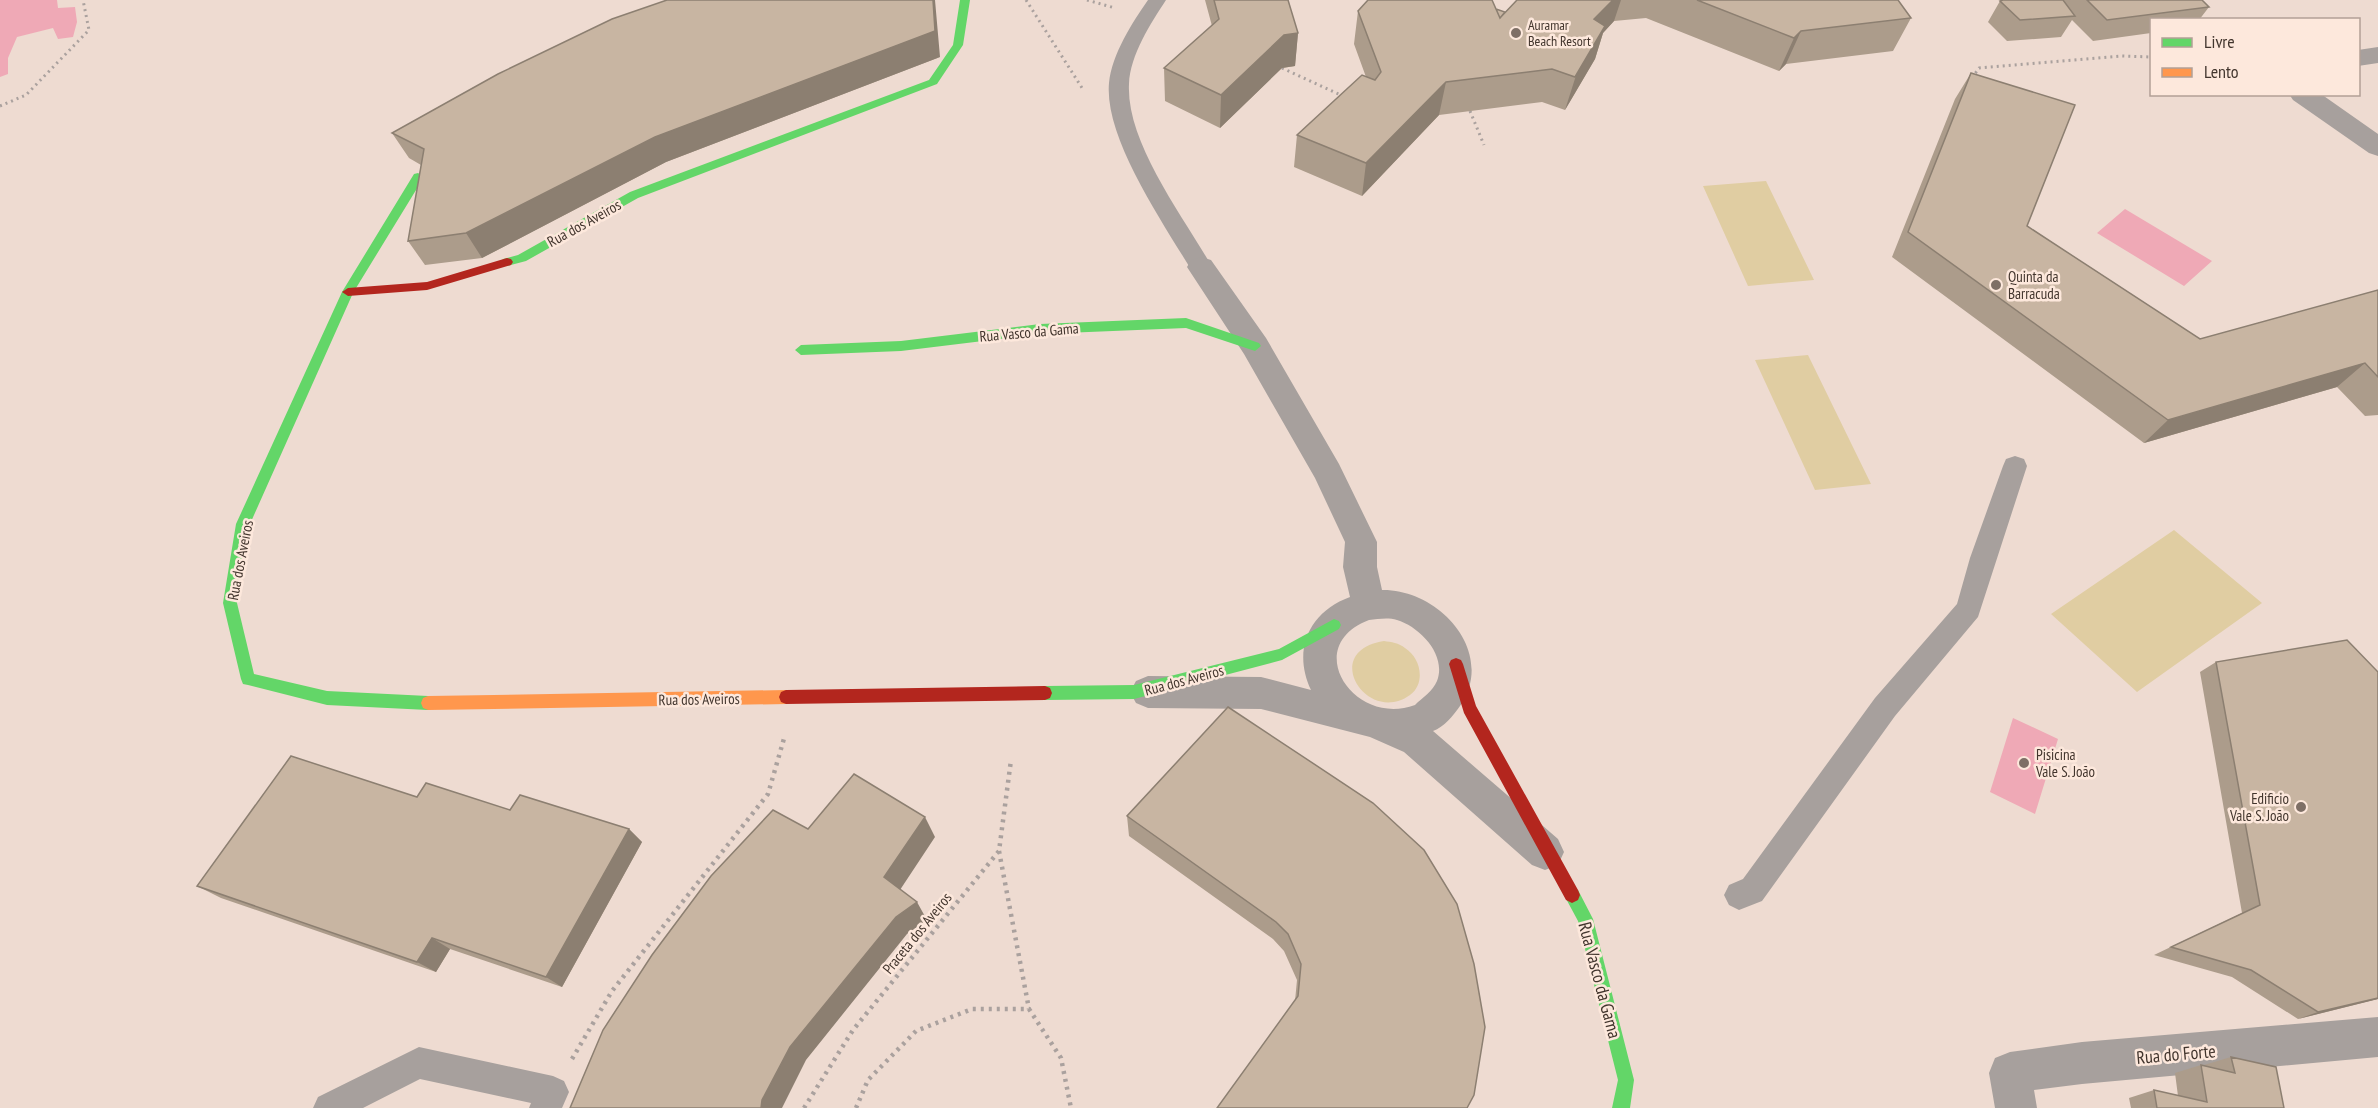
<svg xmlns="http://www.w3.org/2000/svg" width="2378" height="1108" font-family="'PT Sans Narrow',sans-serif">
<style>
.green{fill:#e0cda2}
.water{fill:#efa9b6}
.lines{fill:none;stroke-linecap:round;stroke-linejoin:round}
.path-far1{stroke:#aaa19e;stroke-width:3;stroke-dasharray:2 4;stroke-linecap:butt}
.path{stroke:#aaa19e;stroke-width:4.5;stroke-dasharray:3 5;stroke-linecap:butt}
.lane{fill:#a7a09d;fill-rule:evenodd}
.street{fill:#a7a09d;fill-rule:evenodd}
.fast{fill:#63d668;fill-rule:evenodd}
.slow{fill:#ff974d;fill-rule:evenodd}
.jam{fill:#b3261e;fill-rule:evenodd}
.wall{fill:#ac9c8b}
.shaded-wall{fill:#8c7f71}
.building{fill:#c8b5a2;stroke:#8c7f71;stroke-width:1.5}
.poi-dot{fill:#7e6f66;stroke:#fde8dc;stroke-width:2}
.labels{text-anchor:middle;dominant-baseline:central;stroke-width:5;stroke-linejoin:round;paint-order:stroke}
.far-poi-label{font-size:14px;fill:#42352d;stroke:#fde8dc;text-anchor:start}
.street-label{font-size:15px;fill:#42352d;stroke:#fde8dc}
.poi-label{font-size:15px;fill:#42352d;stroke:#fde8dc;text-anchor:start}
.near-street-label{font-size:18px;fill:#42352d;stroke:#fde8dc}
</style>
<rect width="100%" height="100%" fill="#eedbd1"/>
<!-- green -->
<path class="green" d="M1766,181L1814,280L1748,286L1703,186Z
M1808,355L1871,484L1815,490L1755,360Z
M2174,530L2262,603L2137,692L2051,614Z
M1384,641C1391,642 1399,643 1405,648C1421,658 1426,683 1410,695C1367,726 1319,651 1384,641Z"/>
<!-- water -->
<path class="water" d="M0,0H57L58,8L75,7L77,22L73,37L58,39L53,28L17,37L8,58V74L0,77Z
M2125,209L2212,261L2184,286L2097,233Z
M2013,718L2058,739L2035,814L1990,792Z"/>
<g class="lines">
<!-- path-far1 -->
<path class="path-far1" d="M1026,0L1084,91
M1087,0L1115,8
M1282,68L1345,97
M1972,78L1979,68L2122,56L2152,57
M0,106L26,95L89,30L83,0
M1470,111L1484,145"/>
<!-- path -->
<path class="path" d="M999,851L1029,1009
M572,1059L612,991L768,794L785,735
M804,1108L853,1030L999,851L1011,760
M856,1108L868,1080L916,1031L972,1009H1029L1061,1058L1071,1108"/>
<!-- lane -->
<path class="lane" d="M1148,0H1166C1151,23 1130,55 1129,84C1126,143 1184,217 1212,267L1209,273L1201,275L1193,273C1165,225 1104,139 1109,83C1112,54 1132,23 1148,0Z
M2015,456L2024,459L2027,466L1978,617L1895,716L1762,901L1739,910L1729,905L1724,895L1729,885L1743,879L1875,698L1957,604L1970,558L2003,466L2006,459Z
M419,1047L553,1076L564,1081L569,1092L562,1108H529L531,1103L420,1079L363,1108H313L318,1097Z"/>
<!-- street -->
<path class="street" d="M2378,47V63L2358,66V50Z
M2289,94H2321L2378,134V156L2369,153L2293,100Z
M1201,257L1211,260L1266,338L1339,464L1377,542V567L1382,590C1439,589 1497,652 1460,706C1453,716 1444,727 1433,731L1558,839L1564,852L1558,865L1545,870L1532,865L1404,752L1370,737L1261,709L1148,708L1136,703L1130,692L1136,681L1148,676L1261,677L1311,690C1292,650 1309,612 1350,597L1343,567L1345,542L1315,478L1244,354L1187,267L1191,260ZM1369,620C1378,619 1388,617 1397,620C1420,627 1447,655 1437,681C1433,691 1422,698 1415,705C1354,728 1300,646 1369,620Z
M2378,1017V1057L2082,1084L2034,1090L2037,1108H1995L1989,1073L1995,1058L2010,1052L2082,1042Z"/>
<!-- fast -->
<path class="fast" d="M960,0H970L963,45L937,84L638,198L526,261L507,266L503,265L501,262L503,259L518,255L630,192L929,80L953,45Z
M418,173L424,177L353,293L250,524L237,603L254,674L327,691L428,696L433,698L435,703L433,708L428,710L327,705L248,685L243,684L241,679L223,603L236,524L342,292L414,174Z
M1186,318L1259,343L1261,346L1255,351L1186,328L1040,334L901,351L801,355L795,350L801,345L901,341L1040,324Z
M1334,619L1339,621L1341,625L1339,629L1282,660L1134,699L1045,700L1040,698L1038,693L1040,688L1045,686L1134,685L1279,649Z
M1572,887L1578,890L1593,919L1634,1080L1630,1108H1612L1618,1080L1578,921L1564,895L1566,890Z"/>
<!-- slow -->
<path class="slow" d="M786,690L791,692L793,697L791,702L786,704L428,710L423,708L421,703L423,698L428,696Z"/>
<!-- jam -->
<path class="jam" d="M507,258L511,259L513,262L511,265L427,290L348,296L342,292L348,288L427,282Z
M1456,658L1461,660L1463,664L1476,706L1578,890L1580,895L1578,900L1572,903L1566,900L1464,713L1449,664L1451,660Z
M1045,686L1050,688L1052,693L1050,698L1045,700L786,704L781,702L779,697L781,692L786,690Z"/>
</g>
<!-- wall -->
<path class="wall" d="M1205,0H1288L1298,33L1295,66L1282,68L1220,128L1165,101L1164,68L1212,26Z
M1517,0H1898L1911,18L1893,51L1786,64L1779,71L1646,18L1614,21L1603,33L1595,59L1565,110L1542,102L1439,115L1362,196L1294,167L1297,135L1366,77L1354,44L1358,11L1496,9L1505,12Z
M2003,0H2202L2209,7L2199,20H2151V33L2093,41L2072,20L2061,37L2007,41L1988,22L2000,1Z
M940,57L666,162L482,258L425,265L408,241L421,165L409,158L392,133Z
M1971,73L2027,226L2200,339L2378,290V415L2365,416L2337,387L2144,443L1892,257L1955,99Z
M2216,662L2378,672V999L2298,1019L2232,977L2154,955L2242,913L2200,672Z
M1228,707L1467,1108L1295,1001L1297,980L1284,951L1273,939L1129,836L1127,816Z
M417,797L510,810L629,829L642,842L562,987L450,949L436,972L221,898L197,886Z
M2231,1057L2284,1108H2131L2129,1098L2154,1090L2178,1096L2175,1073L2201,1065L2205,1066L2204,1065Z"/>
<!-- shaded-wall -->
<path class="shaded-wall" d="M933,0H935L940,57L666,162L482,258L466,233L655,137Z
M1613,0H1621L1614,21L1603,33L1595,59L1565,110L1594,19Z
M1801,31L1786,64L1779,71L1794,38Z
M1298,33L1295,66L1282,68L1220,128L1221,95L1284,35Z
M1446,82L1439,115L1362,196L1366,163Z
M2365,363L2337,387L2144,443L2168,420Z
M925,817L935,837L896,896L884,877Z
M629,829L642,842L562,987L546,977Z
M917,902L927,920L907,934L806,1060L782,1108H761L762,1100L790,1047L896,917Z
M432,938L450,949L436,972L417,962Z
M2378,998V999L2298,1019L2318,1012Z"/>
<!-- building -->
<path class="building" d="M667,0H933L935,31L655,137L466,233L408,241L424,149L392,133L498,74L612,19Z
M1214,0H1288L1298,33L1284,35L1221,95L1164,68L1219,19Z
M1368,0H1492L1500,18L1517,0H1613L1594,19L1605,26L1575,77L1552,69L1446,82L1366,163L1297,135L1362,75L1375,80L1381,72L1358,11Z
M1697,0H1898L1911,18L1801,31L1794,38Z
M2003,0H2063L2075,16L2020,20L2000,1Z
M2087,0H2202L2209,7L2107,20Z
M1496,9L1505,12L1500,18Z
M1971,73L2075,105L2027,226L2200,339L2378,290V377L2365,363L2168,420L1908,232Z
M2347,640L2378,672V998L2318,1012L2251,970L2171,947L2260,905L2216,662Z
M1228,707L1373,803L1424,850L1457,904L1474,964L1485,1027L1474,1095L1467,1108H1217L1298,996L1301,964L1288,934L1276,922L1127,816Z
M291,756L417,797L426,783L510,810L520,795L629,829L546,977L432,938L417,962L197,886Z
M854,774L925,817L884,877L917,902L896,917L790,1047L762,1100L761,1108H570L603,1030L652,955L711,876L773,810L808,829Z
M2231,1057L2276,1067L2284,1108H2157L2154,1090L2207,1102L2201,1065L2235,1073Z"/>
<!-- markers -->
<g class="poi-dot">
<circle cx="1516" cy="33" r="6"/>
<circle cx="1996" cy="285" r="6"/>
<circle cx="2024" cy="763" r="6"/>
<circle cx="2301" cy="807" r="6"/>
</g>
<g class="labels">
<!-- far-poi labels -->
<g class="far-poi-label">
<text x="1528" y="25">Auramar<tspan x="1528" dy="16">Beach Resort</tspan></text>
</g>
<!-- street labels -->
<g class="street-label">
<text transform="translate(584 223) rotate(-29)">Rua dos Aveiros</text>
<text transform="translate(1029 332) rotate(-5)">Rua Vasco da Gama</text>
<text transform="translate(240 560) rotate(-79)">Rua dos Aveiros</text>
<text transform="translate(1184 680) rotate(-15)">Rua dos Aveiros</text>
<text transform="translate(699 699) rotate(-1)">Rua dos Aveiros</text>
<text transform="translate(917 933) rotate(-51)">Praceta dos Aveiros</text>
</g>
<!-- poi labels -->
<g class="poi-label">
<text x="2008" y="276">Quinta da<tspan x="2008" dy="17">Barracuda</tspan></text>
<text x="2036" y="754">Pisicina<tspan x="2036" dy="17">Vale S. João</tspan></text>
<text x="2289" y="798" text-anchor="end">Edificio<tspan x="2289" dy="17">Vale S. João</tspan></text>
</g>
<!-- near-street labels -->
<g class="near-street-label">
<text transform="translate(1600 980) rotate(75)">Rua Vasco da Gama</text>
<text transform="translate(2176 1054) rotate(-5)">Rua do Forte</text>
</g>
</g>
<!-- legend -->
<rect x="2150" y="18" width="210" height="78" fill="#fde8dc" stroke="#b2a096" stroke-width="1.5"/>
<rect x="2162" y="38" width="30" height="9" fill="#63d668" stroke="#b2a096" stroke-width="1.5"/>
<text x="2204" y="48" font-size="18" fill="#42352d">Livre</text>
<rect x="2162" y="68" width="30" height="9" fill="#ff974d" stroke="#b2a096" stroke-width="1.5"/>
<text x="2204" y="78" font-size="18" fill="#42352d">Lento</text>
</svg>
